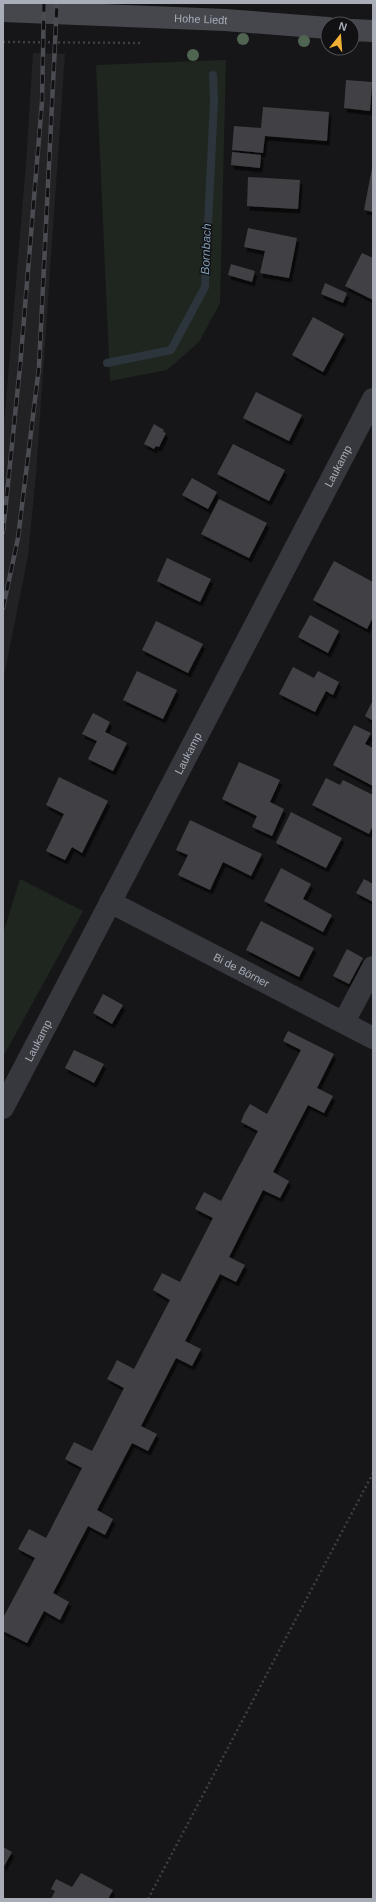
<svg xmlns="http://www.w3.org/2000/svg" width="376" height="1902" font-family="Arial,sans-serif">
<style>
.built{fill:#222225}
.green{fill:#1e261f}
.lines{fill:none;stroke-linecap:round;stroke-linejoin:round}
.stream{stroke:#2c353c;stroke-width:8}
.building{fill:#404145;filter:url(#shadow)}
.path{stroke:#3d3f44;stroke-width:2.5;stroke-dasharray:2 3;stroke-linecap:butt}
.street{stroke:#37383d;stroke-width:22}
.secondary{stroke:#45474d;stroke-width:22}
.rail-casing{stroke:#4a4c52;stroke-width:4.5}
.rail{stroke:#111113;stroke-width:3;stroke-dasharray:9;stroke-linecap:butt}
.tree{fill:#506452}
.labels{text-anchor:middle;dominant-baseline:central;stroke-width:3;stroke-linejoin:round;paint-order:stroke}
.street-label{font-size:11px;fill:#a8adb8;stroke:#111113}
.water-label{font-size:12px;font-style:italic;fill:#7f9bb3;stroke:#111113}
</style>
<defs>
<filter id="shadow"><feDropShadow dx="2.5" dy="4.5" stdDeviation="0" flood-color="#0009"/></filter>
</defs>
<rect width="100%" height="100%" fill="#161618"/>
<!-- built -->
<path class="built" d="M33,53L65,54L36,474L28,556L3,681V436L26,164Z"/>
<!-- green -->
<path class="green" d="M226,60L220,303L199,342L167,370L110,381L96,65Z
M20,879L83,911L3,1057V934Z"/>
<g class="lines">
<!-- stream -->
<path class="stream" d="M107,363L171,350L205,287L214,101L213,75"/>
</g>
<!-- building -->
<path class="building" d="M346,80L372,82L370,111L344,108Z
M263,107L329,112L327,141L265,136L263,153L232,150L234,126L261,128Z
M232,152L261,155L260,168L231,165Z
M372,168H373V212L364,210Z
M248,177L300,180L298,209L247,206Z
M248,228L297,238L289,278L260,273L265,251L244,247Z
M362,253L373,258V300L345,286Z
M231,264L255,271L252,282L228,275Z
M325,283L347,293L343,303L321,294Z
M313,317L344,334L323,372L292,355Z
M256,392L302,415L289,441L243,418Z
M154,424L164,430L163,432L166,433L159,447L156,446L154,449L144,444Z
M233,444L285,470L269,501L217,474Z
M192,478L217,492L208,509L182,495Z
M219,499L267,523L249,558L201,534Z
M167,558L211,579L200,602L157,581Z
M334,561L373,582V617L367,629L313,600Z
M310,615L339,631L328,653L298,637Z
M156,621L203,644L188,673L142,650Z
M293,667L314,678L318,671L339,682L333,695L326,691L315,712L279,694Z
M137,671L177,690L163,719L123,700Z
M373,700V721L365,716Z
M93,713L110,722L105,732L127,743L113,771L88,759L97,741L82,734Z
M354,725L371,733L365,744L373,748V786L333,765Z
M239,762L280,780L270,802L284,809L272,836L252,827L257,816L222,799Z
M59,777L108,801L82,853L72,847L65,860L46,851L64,814L46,805Z
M326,778L340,785L343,780L373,795V825L369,834L312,805Z
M291,812L342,838L326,868L276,843Z
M190,820L262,854L251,876L223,862L210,890L178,875L188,855L176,850Z
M281,868L311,884L303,899L332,915L323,932L264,901Z
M364,879L373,884V902L356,893Z
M261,921L314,948L299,977L246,950Z
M347,949L363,958L349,984L333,976Z
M103,994L123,1005L112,1024L93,1013Z
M288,1031L334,1054L317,1088L333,1096L324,1113L308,1105L273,1172L289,1181L280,1198L263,1190L229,1257L245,1265L236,1282L220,1274L185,1341L201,1349L192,1366L176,1358L141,1426L157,1434L148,1451L132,1443L97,1510L113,1519L105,1535L88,1526L53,1593L69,1602L60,1620L44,1611L27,1643L3,1631V1618L35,1558L18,1549L29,1529L46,1538L82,1468L65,1459L74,1442L92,1451L124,1388L107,1379L112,1370L117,1360L134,1369L170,1300L153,1290L162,1273L180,1282L213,1218L195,1209L204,1192L221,1201L258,1131L241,1122L244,1114L250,1104L267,1114L301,1050L283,1041Z
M74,1050L104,1064L94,1083L65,1068Z
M3,1847L12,1852L3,1868Z
M81,1873L113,1890L108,1899H51L55,1891L51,1889L56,1879L72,1887Z"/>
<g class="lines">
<!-- path -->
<path class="path" d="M365,3H373
M3,42L140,43
M148,1899L373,1473"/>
<!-- street -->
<g class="street">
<path id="s1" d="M110,902L373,1038"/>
<path d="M344,1022L373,967"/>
<path id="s2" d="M3,1108L373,399"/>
</g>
<!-- secondary -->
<g class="secondary">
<path id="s3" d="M3,11L225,20L328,28"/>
<path d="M352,30L373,31"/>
</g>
<defs>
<path id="rail" d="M3,532L20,367L42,102L44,3
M3,608L18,538L39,367L57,3"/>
</defs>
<!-- rail casing -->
<use href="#rail" class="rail-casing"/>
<!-- rail -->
<use href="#rail" class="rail"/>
</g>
<!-- trees -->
<g class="tree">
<circle cx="243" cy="39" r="6"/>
<circle cx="304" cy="41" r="6"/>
<circle cx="193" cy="55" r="6"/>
</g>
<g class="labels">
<!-- street labels -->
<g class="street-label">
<text stroke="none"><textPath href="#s3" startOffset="198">Hohe Liedt</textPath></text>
<text stroke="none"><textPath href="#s2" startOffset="724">Laukamp</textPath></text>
<text stroke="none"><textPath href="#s2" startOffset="400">Laukamp</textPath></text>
<text stroke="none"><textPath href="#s1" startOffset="148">Bi de Börner</textPath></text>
<text stroke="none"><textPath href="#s2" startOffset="76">Laukamp</textPath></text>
</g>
<!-- water labels -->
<g class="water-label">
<text transform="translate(206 249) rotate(-88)">Bornbach</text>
</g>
</g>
<!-- border -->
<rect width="376" height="1902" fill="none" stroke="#a8adb8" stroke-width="8"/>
<!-- north arrow -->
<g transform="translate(340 36) rotate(17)"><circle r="19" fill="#111113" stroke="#4d4f55"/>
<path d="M0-3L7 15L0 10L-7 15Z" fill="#f2b134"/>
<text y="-6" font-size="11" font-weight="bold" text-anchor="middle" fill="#a8adb8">N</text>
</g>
</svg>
